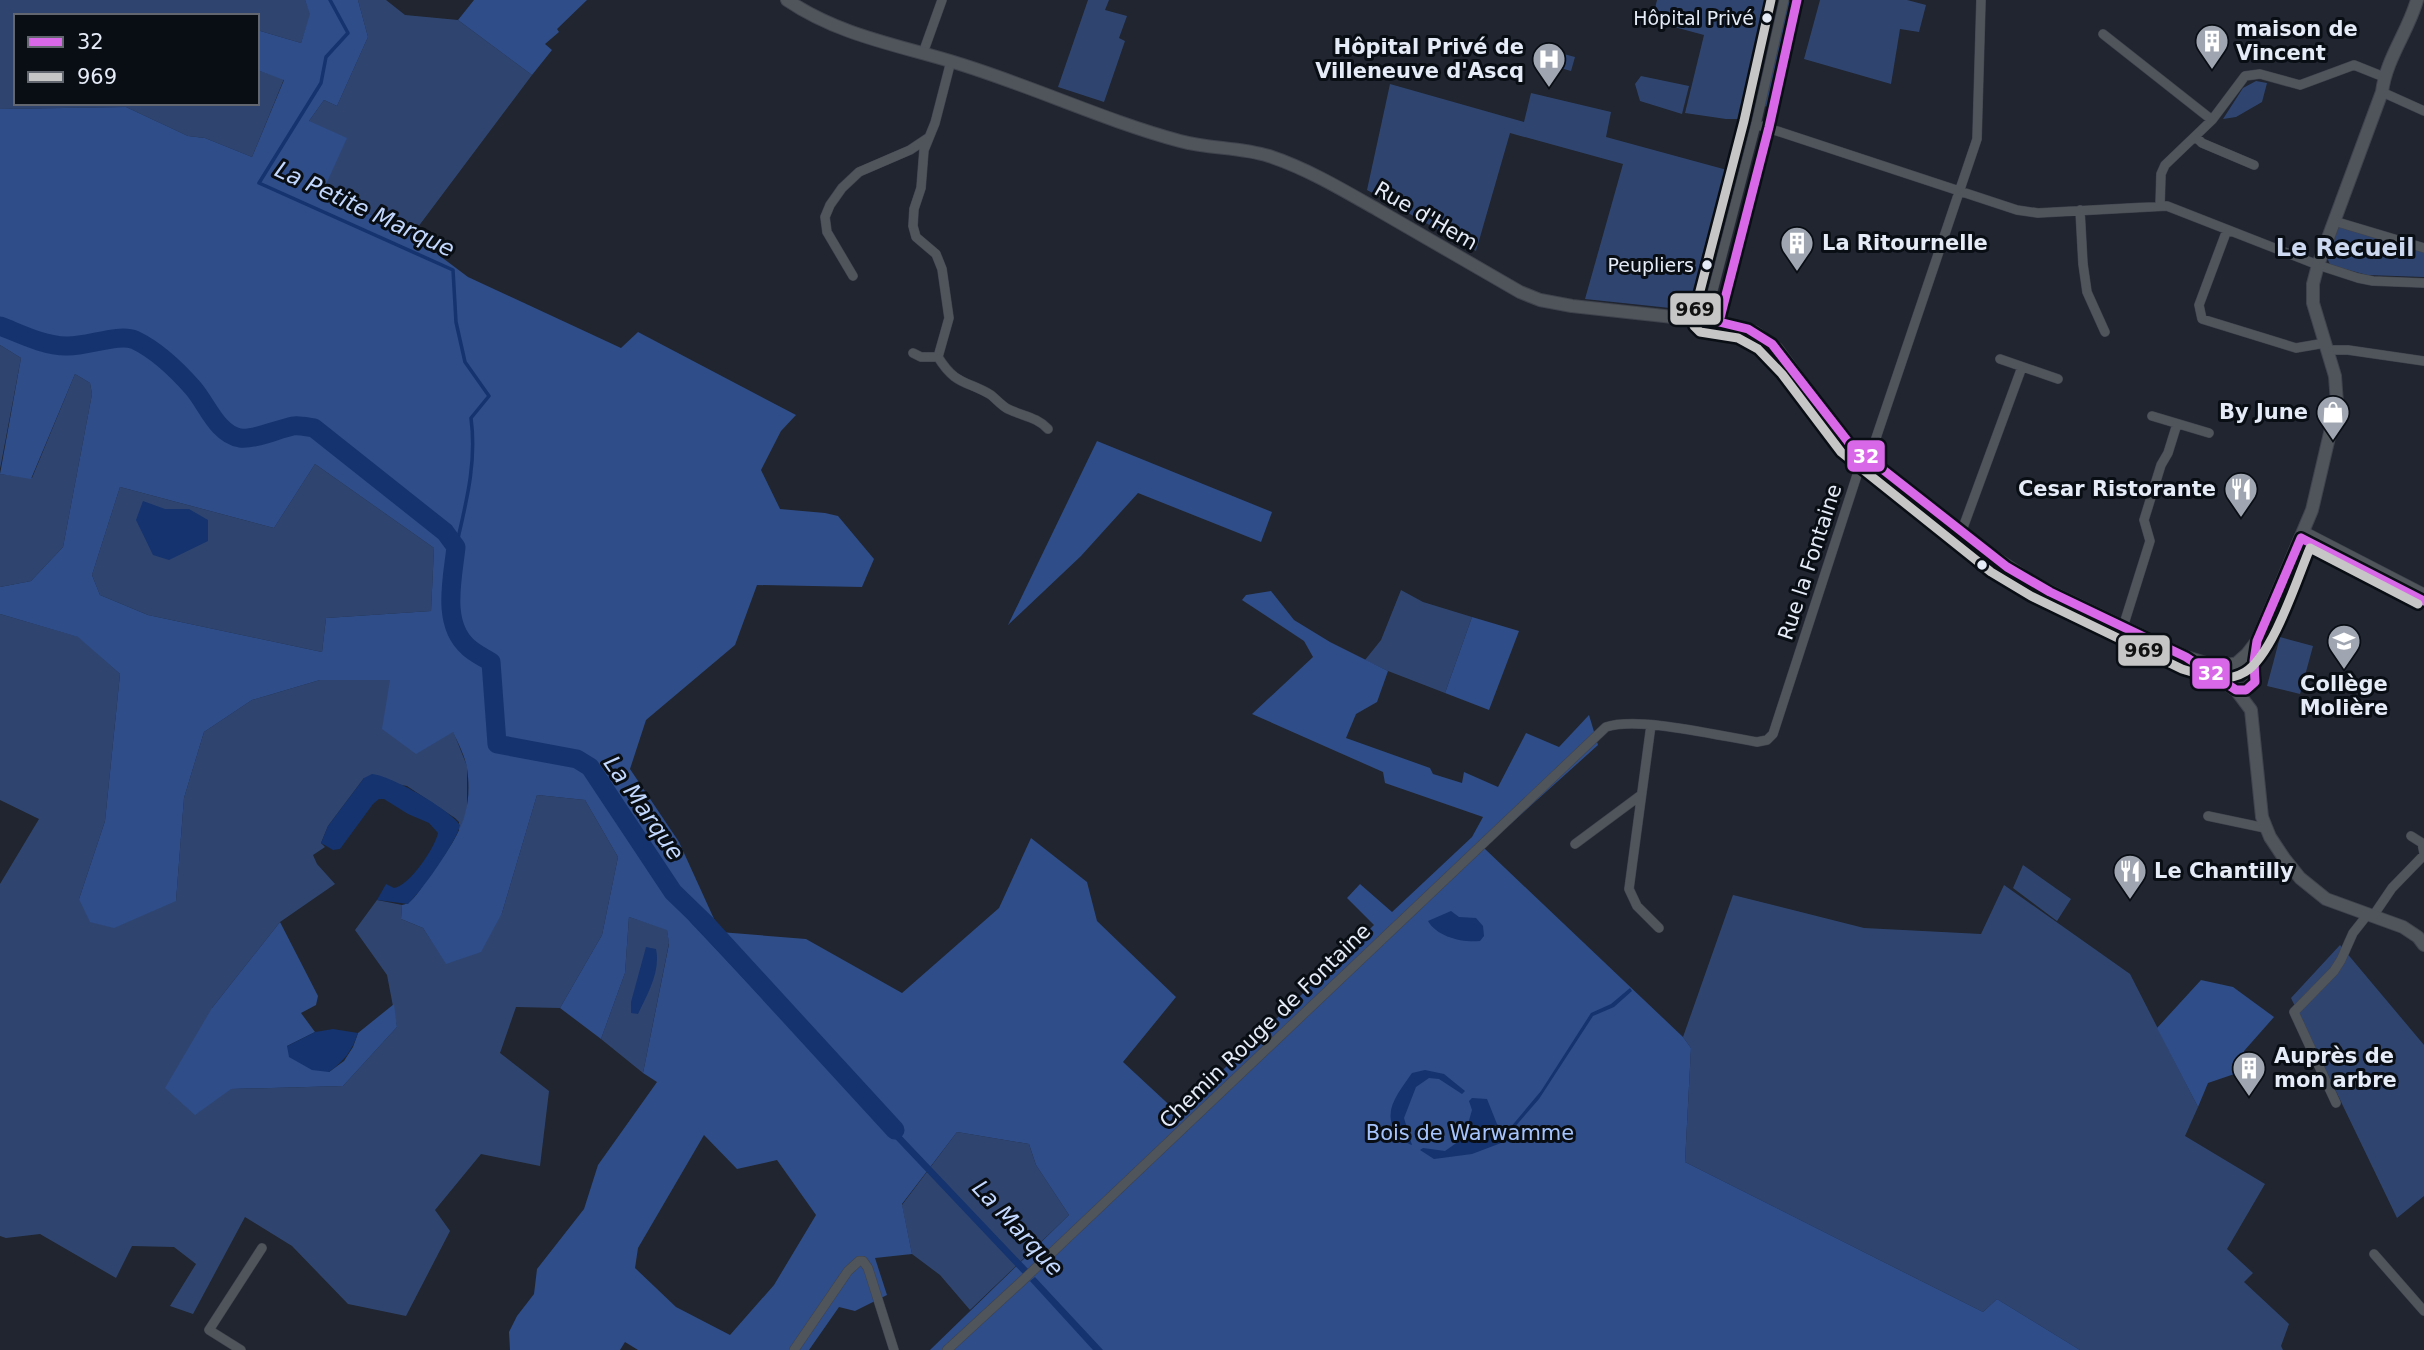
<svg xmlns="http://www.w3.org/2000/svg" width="2424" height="1350" font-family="'DejaVu Sans',sans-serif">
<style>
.green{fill:#2f4570}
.forest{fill:#2f4d88;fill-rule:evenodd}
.water{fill:#15336e}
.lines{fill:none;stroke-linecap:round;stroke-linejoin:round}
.stream{stroke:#15336e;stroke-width:3.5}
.river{stroke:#15336e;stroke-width:19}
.minor-casing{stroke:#3f434c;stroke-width:10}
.tertiary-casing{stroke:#3f434c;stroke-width:14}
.minor{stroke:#50555c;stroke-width:9}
.tertiary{stroke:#50555c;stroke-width:12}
.bus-1-casing{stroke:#090d14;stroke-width:14}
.bus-2-casing{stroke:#090d14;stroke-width:14}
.bus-1{stroke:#d868e8;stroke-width:9}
.bus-2{stroke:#c6c6c6;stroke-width:9}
.bus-dot{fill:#e5ebf7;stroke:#090d14;stroke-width:2.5}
.labels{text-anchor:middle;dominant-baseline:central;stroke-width:6;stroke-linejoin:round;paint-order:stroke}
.bus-label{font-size:19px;fill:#e5ebf7;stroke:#090d14;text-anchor:end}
.poi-label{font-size:21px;font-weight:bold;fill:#e5ebf7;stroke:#090d14;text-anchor:start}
.street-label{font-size:21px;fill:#e5ebf7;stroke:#090d14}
.park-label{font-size:21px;fill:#a5c4fd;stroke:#090d14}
.water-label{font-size:23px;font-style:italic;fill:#c2d8fe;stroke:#090d14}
.quarter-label{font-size:24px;font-weight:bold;fill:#ccd9f0;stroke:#090d14}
.line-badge{stroke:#090d14;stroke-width:2.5}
.badge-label{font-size:19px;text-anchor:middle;font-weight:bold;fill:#fff}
.pale-badge-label{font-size:19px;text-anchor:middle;font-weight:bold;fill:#111}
</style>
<rect width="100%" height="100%" fill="#20252f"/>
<!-- green -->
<path class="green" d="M0,0H305L311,14L301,43L257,30V16H16V103H257V70L284,79L252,157L205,138L188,136L126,107L0,109Z
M358,0H386L405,15L458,20L532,75L412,235L323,191L309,121L324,100L337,106L368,37Z
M1088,0H1109L1105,10L1127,16L1119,38L1125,41L1104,102L1058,87Z
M1657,0H1771L1767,25L1744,119H1726L1685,113L1704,35L1652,21Z
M1820,0H1907L1926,5L1919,32L1900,29L1891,84L1804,59Z
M1786,1L1794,2L1771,108L1764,106Z
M1560,53L1575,57L1571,71L1557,67Z
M1641,76L1689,86L1682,114L1640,101L1635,84Z
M2256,81L2267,83L2262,102L2236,117L2223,119L2243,88Z
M1390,84L1524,122L1531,93L1611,112L1606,137L1727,170L1689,310L1585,299L1623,164L1510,133L1476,251L1367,190Z
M2338,226L2424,251V277L2367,275L2330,265L2327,257Z
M0,345L21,358L0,469Z
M75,374L90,383L92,394L63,547L31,581L0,587V474L32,478Z
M315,464L434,548L431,611L326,618L322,652L148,615L100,595L92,575L120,487L274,528Z
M1401,590L1423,602L1472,617L1445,693L1388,671L1365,660L1381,640Z
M0,614L79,637L120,674L105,821L79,899L176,901L184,798L204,732L252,700L320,680H391L453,731L467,766V813L459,833V822L455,818L407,786L364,778L328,826L321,843L325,847L313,855L317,864L335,884L280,922L212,1008L231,1089L343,1086L397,1027L387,975L355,930L377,900L402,905L401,919L423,928L446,963L502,913L537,795L585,800L618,857L602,935L560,1008L516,1007L500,1053L549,1091L540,1166L481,1154L435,1210L450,1231L406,1316L348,1304L292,1246L245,1217L193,1314L170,1306L196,1264L174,1247L132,1246L116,1278L40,1234L6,1238L0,1236V884L39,819L0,800Z
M2280,637L2313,646L2300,694L2267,686Z
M2023,865L2071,899L2057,921L2013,888Z
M2004,885L2130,974L2198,1107L2185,1136L2265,1184L2227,1249L2253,1273L2244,1282L2289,1324L2281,1346L2283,1350H2080L1997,1299L1983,1312L1685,1162L1691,1048L1683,1037L1733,895L1864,928L1981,934Z
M629,917L667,929L669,943L643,1073L601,1039L625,973Z
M2340,945L2424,1045V1196L2397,1218L2291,998Z
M957,1132L1029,1144L1036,1165L1069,1215L970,1310L940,1275L912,1254L902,1205Z"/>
<!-- forest -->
<path class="forest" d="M305,0H358L368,37L337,106L324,100L309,121L347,138L323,191L412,235L468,277L621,348L638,332L796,415L781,431L761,470L780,509L825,513L838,516L874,559L862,587L757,585L735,645L646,720L630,769L679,842L720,932L806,939L902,993L999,908L1031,838L1087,882L1097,921L1176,997L1123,1062L1178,1113L1374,925L1347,898L1360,884L1392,912L1472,837L1483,817L1385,783L1383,772L1252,714L1313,657L1304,641L1242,600L1246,595L1271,591L1294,620L1330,642L1388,671L1377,702L1356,714L1346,738L1430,768L1433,774L1462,783L1464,772L1498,787L1526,733L1559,747L1589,715L1598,745L1484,848L1683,1037L1691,1048L1685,1162L1983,1312L1997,1299L2080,1350H930L1069,1215L1036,1165L1029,1144L957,1132L902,1204L912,1254L875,1258L887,1295L855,1311L839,1307L809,1350H638L625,1342L620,1350H510L509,1332L517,1316L534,1294L537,1269L584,1209L598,1165L657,1082L643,1073L669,944L667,930L629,917L625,973L601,1039L560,1008L602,935L618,857L585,800L537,795L502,913L481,952L446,964L423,928L401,919L402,905C414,903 421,887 428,878C455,840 474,818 467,768C465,756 458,743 453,732L416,754L382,729L390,680H320L252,700L204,732L184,798L176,901L114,928L90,922L79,899L105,821L120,674L78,637L0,614V587L31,581L63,547L92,394L90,383L75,374L31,479L0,474L21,358L0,345V109L126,107L188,136L205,138L252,157L284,80L257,70V30L301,43L310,14ZM315,464L434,548L431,611L326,618L322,652L148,615L100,595L92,575L120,487L274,528ZM704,1135L737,1169L777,1160L816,1215L774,1285L730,1335L676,1307L635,1268L638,1248Z
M474,0H587L557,29L559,32L545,44L552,50L532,75L458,20Z
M1097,441L1272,512L1261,542L1138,493L1081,556L1008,625Z
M1472,617L1519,631L1489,710L1445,693Z
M280,922L318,996L316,1005L301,1013L315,1032L287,1046L329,1072L344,1061L353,1047L358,1033L394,1004L397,1027L343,1086L231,1089L195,1115L165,1088L212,1008Z
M2201,980L2233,987L2274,1017L2244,1051L2249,1069L2208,1083L2198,1107L2157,1028Z"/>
<!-- water -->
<path class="water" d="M143,501L165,509H189L208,520V541L169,560L153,555L136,520Z
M372,774C392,776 449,809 460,825C458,840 420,893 408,904L377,900L386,884L394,888C409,886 435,848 438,833L429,823L408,814L384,799H379L373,804L340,849L333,850L321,843L328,826L364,778Z
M672,886L705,929L1029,1270L1024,1275L691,923L667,891Z
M1451,911L1459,917L1476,918L1483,926L1484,936L1480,941C1463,943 1437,937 1428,921Z
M646,947L656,949C661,971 647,995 638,1014L631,1013V1002Z
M1630,988L1632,991L1614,1007L1593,1016L1539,1099L1501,1143L1472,1154L1434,1159L1420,1150L1423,1148L1445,1151L1472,1132L1473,1127L1468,1124L1472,1110L1469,1101L1472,1098L1487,1099L1497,1124L1503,1129L1510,1128L1541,1091L1591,1013L1611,1004Z
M333,1029L358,1033C352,1051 344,1061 329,1072L312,1070L289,1057L287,1046L315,1032Z
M1425,1070L1444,1074L1465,1091L1462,1094L1439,1079L1429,1078L1416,1087L1404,1118L1412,1145C1406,1143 1403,1140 1399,1135C1379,1114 1399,1092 1412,1073Z
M1035,1277L1103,1350H1093L1030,1281Z"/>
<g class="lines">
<!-- stream -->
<path class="stream" d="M330,0L348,33L326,57L321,83L259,183L453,270L456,322L465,362L489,396L471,418C477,463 466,503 456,547"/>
<!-- river -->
<path class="river" d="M0,326C21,334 44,346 66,346C87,347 118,333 135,340C156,350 178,371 193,388C207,404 217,434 240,438C254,440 278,429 293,426C299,425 307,427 314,428L445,532L456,547C453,577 441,623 468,647C474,653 483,657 491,662L497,744L577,759L590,767L673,892L705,923L895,1130"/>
<defs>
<path id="minor" d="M2103,34L2212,120
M923,53L942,0
M2382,92L2424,111
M1756,124L2017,210L2038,213L2167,206L2318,265L2358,278L2373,281L2424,283
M2196,137L2202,143L2254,165
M2160,206L2161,174L2165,165L2212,120L2245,76L2260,74L2300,85L2354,65L2384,77
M2080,210L2083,264L2087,292L2105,332
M2334,221L2424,248
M2227,230L2199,305L2202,319L2296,348L2325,343
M853,276L827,232L825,217L830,205L842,188L859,172L910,150L928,138
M1705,321L1756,124L1784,0
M1719,322L1769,127L1797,0
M2327,350H2348L2424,361
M913,353L921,357H938C956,386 966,380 991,395C997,400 1002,406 1008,409C1022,416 1037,417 1048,429
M938,357L949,318L942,269L936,254L916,237L913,226L914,209L921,188L924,150L935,123L951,61
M2000,359L2058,379
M2152,416L2209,433
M2304,531L2424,593
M1961,533L2022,367
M2301,538L2424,601
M2123,627L2150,541L2144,520L2161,465L2168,453L2177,424
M1651,725L1629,889L1637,906L1659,928
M2208,816L2265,828
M2411,836L2422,843L2424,853
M1575,844L1641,795
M2373,916L2392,888L2424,855
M2336,1103L2294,1012L2334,971L2341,960L2353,933L2368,914
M2374,1254L2424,1311
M241,1350L209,1330L262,1248
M794,1350L848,1271L859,1261H863L868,1268L894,1350
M947,1350L1021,1282L1606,727C1639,716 1719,736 1757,742L1767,740L1773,734L1858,472L1875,441L1977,139L1981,0"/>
<path id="tertiary" d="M787,0C837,34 893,44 950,61C1028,84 1102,120 1180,141C1209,149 1240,147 1269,156C1308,169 1343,190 1378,210C1425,237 1473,265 1520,292L1540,300L1572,306L1719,322L1754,332L1777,349L1829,420L1849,443L1976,545L2036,585L2186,657L2215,666L2233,664
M2238,662L2247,654L2257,641L2312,510L2337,403L2335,376L2313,303V284L2318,265L2382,92C2386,59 2408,32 2417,0
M2201,667L2234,689L2246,690L2255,680L2254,661L2257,646
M2236,690L2251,710L2262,817L2270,837L2284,858L2300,878L2326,899L2403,927L2418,937L2424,945"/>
</defs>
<!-- minor casing -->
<use href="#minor" class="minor-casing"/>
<!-- tertiary casing -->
<use href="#tertiary" class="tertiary-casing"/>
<!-- minor -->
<use href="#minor" class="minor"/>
<!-- tertiary -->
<use href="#tertiary" class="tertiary"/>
<defs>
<path id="bus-1" d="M1719,322L1748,329L1772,344L1849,443L2007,567L2050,592L2186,657L2236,690H2246L2255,682L2254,661L2257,641L2301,538
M1719,322L1769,127L1797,0
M2301,538L2424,601"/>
<path id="bus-2" d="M1771,0L1744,121L1693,318L1694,326L1700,332L1738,338L1758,349L1782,374L1841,452L1991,572L2031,596L2182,669C2202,675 2225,684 2245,672C2273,655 2297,579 2310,548L2418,604"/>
</defs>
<!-- bus-1 casing -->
<use href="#bus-1" class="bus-1-casing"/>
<!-- bus-2 casing -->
<use href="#bus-2" class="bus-2-casing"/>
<!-- bus-1 -->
<use href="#bus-1" class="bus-1"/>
<!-- bus-2 -->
<use href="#bus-2" class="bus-2"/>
</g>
<!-- icons -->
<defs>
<symbol id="building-pin" viewBox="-11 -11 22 30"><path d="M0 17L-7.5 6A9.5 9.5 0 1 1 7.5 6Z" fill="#a0a6b1" stroke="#090d14"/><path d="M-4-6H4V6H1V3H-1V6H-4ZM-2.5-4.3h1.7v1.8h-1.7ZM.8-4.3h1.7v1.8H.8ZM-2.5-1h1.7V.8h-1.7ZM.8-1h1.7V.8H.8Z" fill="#fff"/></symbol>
<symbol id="hospital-pin" viewBox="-11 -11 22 30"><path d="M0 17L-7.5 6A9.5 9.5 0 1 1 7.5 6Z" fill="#a0a6b1" stroke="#090d14"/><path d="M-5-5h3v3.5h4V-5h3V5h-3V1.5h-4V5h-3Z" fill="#fff"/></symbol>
<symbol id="shop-pin" viewBox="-11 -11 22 30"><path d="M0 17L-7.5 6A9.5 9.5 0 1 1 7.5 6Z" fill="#a0a6b1" stroke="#090d14"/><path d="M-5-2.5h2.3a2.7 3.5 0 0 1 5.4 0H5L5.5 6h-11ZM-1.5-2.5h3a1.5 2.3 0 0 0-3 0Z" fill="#fff"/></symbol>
<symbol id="restaurant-pin" viewBox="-11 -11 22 30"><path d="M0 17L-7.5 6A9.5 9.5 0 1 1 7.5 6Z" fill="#a0a6b1" stroke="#090d14"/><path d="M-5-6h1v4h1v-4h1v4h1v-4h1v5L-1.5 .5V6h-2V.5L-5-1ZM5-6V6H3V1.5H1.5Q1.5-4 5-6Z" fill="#fff"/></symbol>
<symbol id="school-pin" viewBox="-11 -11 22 30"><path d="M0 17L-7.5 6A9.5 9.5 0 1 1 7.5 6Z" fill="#a0a6b1" stroke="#090d14"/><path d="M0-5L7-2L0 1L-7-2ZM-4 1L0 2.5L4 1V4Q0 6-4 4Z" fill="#fff"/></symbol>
</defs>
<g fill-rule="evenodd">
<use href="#building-pin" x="2193" y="22" width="38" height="52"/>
<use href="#hospital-pin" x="1530" y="40" width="38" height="52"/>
<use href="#building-pin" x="1778" y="224" width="38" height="52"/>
<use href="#shop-pin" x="2314" y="393" width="38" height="52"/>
<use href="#restaurant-pin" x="2222" y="470" width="38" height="52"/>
<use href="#school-pin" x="2325" y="622" width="38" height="52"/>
<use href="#restaurant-pin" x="2111" y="852" width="38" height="52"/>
<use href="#building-pin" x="2230" y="1049" width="38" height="52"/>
</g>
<!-- markers -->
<g class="bus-dot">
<circle cx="1767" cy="18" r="6"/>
<circle cx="1707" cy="265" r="6"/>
<circle cx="1982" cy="565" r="6"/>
</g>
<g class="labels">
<!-- bus labels -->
<g class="bus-label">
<text x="1754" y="18">Hôpital Privé</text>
<text x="1694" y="265">Peupliers</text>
</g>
<!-- poi labels -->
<g class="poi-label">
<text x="2236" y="29">maison de<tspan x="2236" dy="24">Vincent</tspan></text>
<text x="1524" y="47" text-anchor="end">Hôpital Privé de<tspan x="1524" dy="24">Villeneuve d'Ascq</tspan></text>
<text x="1822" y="243">La Ritournelle</text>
<text x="2308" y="412" text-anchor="end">By June</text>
<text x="2216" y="489" text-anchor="end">Cesar Ristorante</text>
<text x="2344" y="684" text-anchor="middle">Collège<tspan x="2344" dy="24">Molière</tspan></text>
<text x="2154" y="871">Le Chantilly</text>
<text x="2274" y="1056">Auprès de<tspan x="2274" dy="24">mon arbre</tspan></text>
</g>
<!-- street labels -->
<g class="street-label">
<text transform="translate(1426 216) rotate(30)">Rue d'Hem</text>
<text transform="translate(1810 562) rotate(-72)">Rue la Fontaine</text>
<text transform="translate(1265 1026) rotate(-44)">Chemin Rouge de Fontaine</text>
</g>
<!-- park labels -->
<g class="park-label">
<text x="1470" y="1133">Bois de Warwamme</text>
</g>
<!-- water labels -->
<g class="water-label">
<text transform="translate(365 209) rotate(25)">La Petite Marque</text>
<text transform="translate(644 808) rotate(55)">La Marque</text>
<text transform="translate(1018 1228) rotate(47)">La Marque</text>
</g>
<!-- quarter labels -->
<g class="quarter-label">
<text x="2345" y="248">Le Recueil</text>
</g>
</g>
<g class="line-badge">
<rect x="1669" y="292" width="53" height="34" rx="7" fill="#c6c6c6"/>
<rect x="1846" y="439" width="40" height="34" rx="7" fill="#d868e8"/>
<rect x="2117" y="634" width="54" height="33" rx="7" fill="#c6c6c6"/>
<rect x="2191" y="657" width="40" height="33" rx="7" fill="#d868e8"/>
</g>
<g class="badge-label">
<text x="1866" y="463">32</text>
<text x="2211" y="680">32</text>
</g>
<g class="pale-badge-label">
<text x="1695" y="316">969</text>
<text x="2144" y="657">969</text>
</g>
<!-- legend -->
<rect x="14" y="14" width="245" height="91" fill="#090d14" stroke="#61666f" stroke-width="2"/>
<rect x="28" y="37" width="35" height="10" fill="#d868e8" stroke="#61666f" stroke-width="2"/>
<text x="77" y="49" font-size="21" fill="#e5ebf7">32</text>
<rect x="28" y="72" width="35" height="10" fill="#c6c6c6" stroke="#61666f" stroke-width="2"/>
<text x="77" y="84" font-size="21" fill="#e5ebf7">969</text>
</svg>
